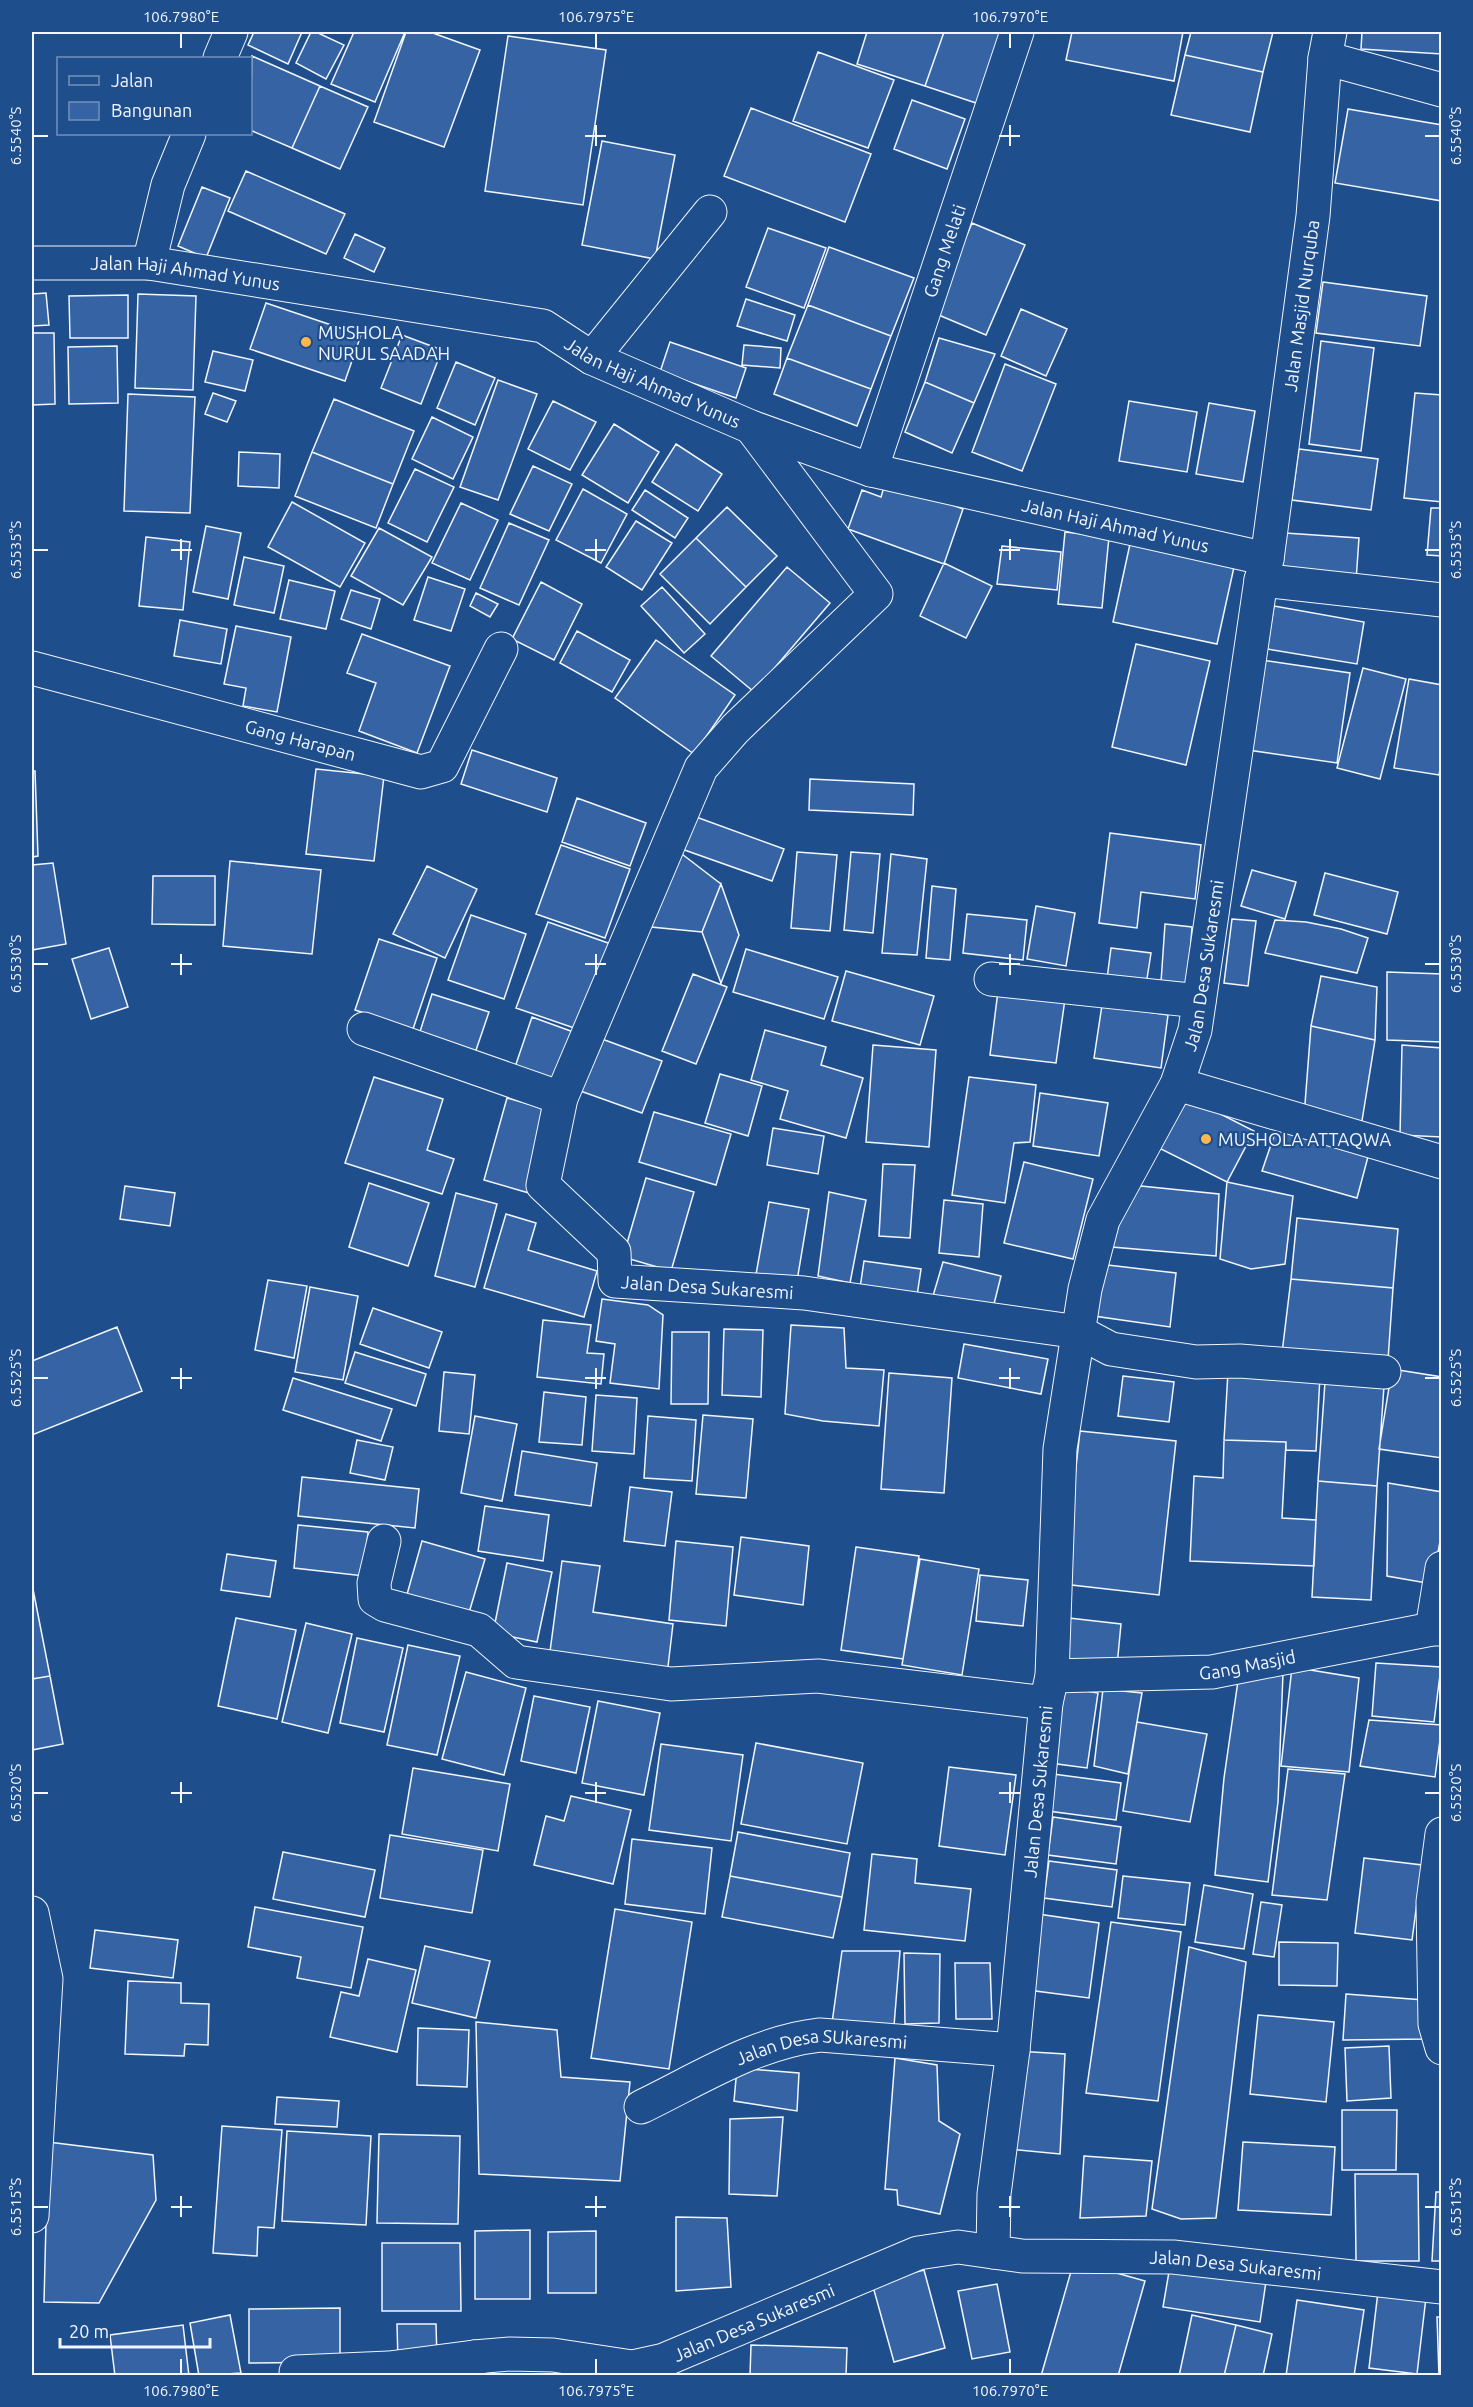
<svg xmlns="http://www.w3.org/2000/svg" width="1473" height="2407" font-family="Ubuntu,sans-serif">
<style>
.building{fill:#3563a3;stroke:#f2f6ff;stroke-width:1.5}
.lines{fill:none;stroke-linecap:round;stroke-linejoin:round}
.minor-casing{stroke:#f2f6ff;stroke-width:35}
.minor{stroke:#1f4e8c;stroke-width:33}
.ticks{fill:none;stroke:#f2f6ff;stroke-width:2}
.poi-dot{fill:#ffb74d;stroke:#1f4e8c;stroke-width:2}
.labels{text-anchor:middle;dominant-baseline:central;stroke-width:4.5;stroke-linejoin:round;paint-order:stroke}
.street-label{font-size:18px;fill:#f2f6ff;stroke:#1f4e8c}
.poi-label{font-size:18px;fill:#f2f6ff;stroke:#1f4e8c;text-anchor:start}
.neatline{fill:none;stroke:#f2f6ff;stroke-width:2}
.ticks-label{font-size:15px;text-anchor:middle;fill:#f2f6ff}
</style>
<rect width="100%" height="100%" fill="#1f4e8c"/>
<!-- building -->
<path class="building" d="M254,32H302L288,64L248,45Z
M311,32H316L344,45L326,79L296,63Z
M354,32H405L375,102L331,84Z
M406,32H430L480,50L444,147L374,122Z
M867,32H944L925,86L857,64Z
M944,32H1004L979,104L925,86Z
M1072,32H1183L1174,81L1066,60Z
M1191,32H1273L1263,72L1185,55Z
M1362,32H1442V54L1361,49Z
M508,36L606,50L583,205L485,191Z
M818,52L894,80L868,148L793,121Z
M1185,55L1263,72L1250,132L1171,115Z
M252,56L320,86L292,148L250,130Z
M320,86L368,107L340,169L292,148Z
M912,100L965,119L947,169L894,149Z
M751,108L871,154L845,222L724,176Z
M1348,109L1442,125V201L1335,183Z
M602,141L675,155L655,259L582,245Z
M246,171L345,214L326,254L228,211Z
M202,187L230,198L206,258L178,246Z
M972,223L1025,245L986,335L934,313Z
M768,228L826,248L804,308L746,287Z
M355,234L385,248L374,272L344,258Z
M829,247L914,278L891,336L808,305Z
M1323,282L1427,296L1420,346L1316,333Z
M46,293L49,325L32,326V294Z
M138,294L196,296L193,390L135,388Z
M128,295V338H70L69,296Z
M746,299L795,315L787,341L737,326Z
M266,303L361,335L345,381L250,349Z
M808,305L891,336L871,389L787,358Z
M1021,309L1067,329L1046,376L1001,356Z
M32,333H54L55,404L32,405Z
M402,335L442,350L421,404L381,388Z
M939,338L995,354L974,403L925,382Z
M1321,341L1374,348L1361,451L1309,444Z
M670,342L746,368L736,398L660,372Z
M744,345L781,348L780,368L742,365Z
M117,346L118,403L69,404L68,347Z
M213,351L253,360L245,391L205,382Z
M787,358L871,389L857,426L774,394Z
M456,362L495,378L475,425L437,408Z
M1005,364L1056,384L1022,471L972,452Z
M498,380L537,394L498,500L460,487Z
M925,382L974,403L952,453L905,432Z
M213,393L236,401L227,422L205,414Z
M1415,393L1442,395V502L1404,498Z
M128,394L195,397L190,513L124,511Z
M334,399L414,431L393,484L312,452Z
M553,401L596,422L570,470L528,449Z
M1129,401L1197,412L1187,472L1119,461Z
M1209,403L1255,411L1243,482L1196,474Z
M432,417L473,437L453,479L412,459Z
M614,424L659,452L628,503L582,475Z
M676,444L722,474L698,511L652,482Z
M1299,449L1378,459L1371,510L1292,500Z
M239,452L280,454L279,488L238,486Z
M312,452L393,484L376,528L295,496Z
M533,466L572,484L549,531L510,514Z
M415,469L454,487L427,542L388,523Z
M886,480L963,509L944,564L848,529L862,490L881,497Z
M583,489L627,514L601,563L556,540Z
M645,490L688,518L675,538L632,510Z
M292,502L365,543L340,587L268,547Z
M461,503L498,520L470,580L432,563Z
M727,507L777,556L746,587L696,538Z
M1431,508H1442V556L1427,555Z
M636,521L672,543L642,590L606,567Z
M509,523L549,540L519,605L480,588Z
M206,526L241,533L228,599L193,592Z
M379,528L432,557L403,605L351,576Z
M1065,532L1109,537L1102,608L1058,604Z
M1285,533L1359,538L1356,581L1282,575Z
M146,537L190,542L183,610L139,606Z
M696,538L746,587L710,624L660,574Z
M1130,544L1234,567L1217,644L1113,622Z
M1002,546L1061,552L1057,590L997,584Z
M244,557L284,566L274,613L234,605Z
M944,563L992,586L966,638L920,616Z
M787,567L830,603L754,692L711,656Z
M428,577L465,589L451,631L414,620Z
M289,580L335,591L326,629L280,619Z
M541,582L582,604L554,660L512,639Z
M662,587L705,634L684,653L641,606Z
M351,590L380,599L371,629L341,619Z
M476,593L498,604L490,617L470,606Z
M1274,606L1364,622L1357,664L1267,649Z
M180,620L227,629L221,664L174,656Z
M236,626L291,637L277,712L243,706L246,688L224,684Z
M577,631L630,660L612,692L560,663Z
M362,634L450,666L417,753L359,731L376,683L347,673Z
M656,640L735,695L694,754L615,698Z
M1136,644L1210,661L1186,765L1112,747Z
M1261,660L1350,673L1337,763L1248,750Z
M1363,668L1406,679L1380,779L1337,768Z
M1409,679L1442,685V759L1439,775L1394,768Z
M472,750L557,778L547,812L461,784Z
M316,769L384,776L374,861L306,854Z
M32,771H35L38,856L32,857Z
M810,779L914,784L913,815L809,810Z
M577,798L646,823L630,866L562,842Z
M688,814L784,849L772,881L676,847Z
M1110,833L1201,845L1195,899L1141,892L1137,928L1099,923Z
M561,845L630,869L605,938L536,914Z
M678,851L721,884L702,932L641,926Z
M797,852L837,855L830,931L791,928Z
M851,852L880,854L873,933L844,930Z
M891,854L927,859L917,955L882,953Z
M230,861L321,870L312,954L223,946Z
M53,863L66,944L32,950V865Z
M427,866L477,889L445,958L393,934Z
M1252,870L1296,882L1285,919L1241,906Z
M1325,873L1398,892L1387,934L1314,915Z
M153,876H215V925L152,924Z
M721,884L739,935L721,983L702,932Z
M932,886L956,889L950,960L926,958Z
M1036,906L1075,913L1066,966L1027,959Z
M967,914L1027,920L1023,960L963,953Z
M471,915L526,934L504,999L448,980Z
M1232,919L1256,921L1248,986L1224,983Z
M1275,920L1306,922L1341,929L1368,938L1357,973L1265,953Z
M548,922L611,944L580,1030L516,1008Z
M1165,924L1192,927L1188,984L1161,982Z
M379,939L437,958L413,1029L355,1010Z
M109,948L128,1007L91,1019L72,959Z
M1111,948L1151,953L1146,985L1107,979Z
M746,949L838,977L824,1019L733,992Z
M846,971L934,996L920,1045L832,1021Z
M1387,972L1442,974V1042L1387,1040Z
M693,974L727,987L696,1064L662,1051Z
M1321,976L1377,987L1375,1040L1311,1026Z
M998,991L1065,999L1056,1063L990,1055Z
M432,994L489,1012L473,1059L417,1041Z
M1102,1005L1168,1015L1161,1068L1094,1058Z
M532,1017L579,1034L561,1086L514,1070Z
M1311,1026L1375,1040L1361,1127L1304,1117Z
M765,1030L826,1047L821,1065L863,1078L846,1138L780,1119L788,1091L751,1080Z
M591,1035L662,1061L642,1113L572,1088Z
M873,1045L936,1050L929,1147L866,1142Z
M1402,1045L1442,1048V1137L1400,1135Z
M720,1074L762,1086L748,1136L705,1123Z
M374,1077L443,1099L427,1150L454,1159L442,1194L345,1163Z
M969,1077L1036,1085L1030,1142L1014,1143L1005,1203L952,1195Z
M1040,1093L1108,1103L1099,1156L1033,1146Z
M507,1098L553,1111L529,1193L484,1180Z
M1189,1098L1254,1131L1227,1182L1157,1147Z
M654,1112L731,1134L716,1185L639,1162Z
M1277,1127L1369,1153L1357,1198L1262,1171Z
M773,1128L824,1136L818,1174L767,1165Z
M1024,1162L1093,1179L1073,1259L1004,1243Z
M883,1164L915,1165L910,1238L879,1236Z
M646,1178L694,1192L671,1271L623,1257Z
M1227,1182L1293,1196L1285,1264L1251,1269L1220,1259Z
M369,1183L429,1203L408,1266L349,1247Z
M1131,1185L1219,1194L1216,1256L1112,1247Z
M125,1186L175,1193L170,1226L120,1219Z
M829,1192L866,1200L850,1283L818,1276Z
M456,1193L497,1204L475,1287L435,1276Z
M944,1200L983,1204L979,1257L939,1253Z
M769,1202L809,1209L796,1287L755,1280Z
M506,1214L536,1223L528,1250L597,1271L584,1317L484,1288Z
M1297,1218L1398,1229L1393,1288L1291,1279Z
M864,1261L921,1269L917,1296L860,1288Z
M943,1262L1001,1276L992,1312L933,1296Z
M1099,1264L1176,1273L1170,1327L1094,1316Z
M1291,1279L1393,1288L1388,1360L1282,1353Z
M268,1280L307,1286L294,1358L255,1350Z
M310,1287L358,1296L343,1380L295,1372Z
M602,1299L648,1305L663,1315L659,1389L610,1383L615,1344L596,1341Z
M373,1308L442,1332L429,1368L360,1344Z
M543,1320L591,1325L587,1353L604,1354L601,1384L537,1377Z
M791,1325L844,1328L846,1368L884,1370L879,1426L823,1421L785,1414Z
M117,1327L142,1391L32,1435V1361Z
M724,1329L763,1330L761,1397L722,1395Z
M672,1332H709L708,1404H671Z
M964,1344L1048,1359L1041,1394L958,1378Z
M355,1352L426,1374L416,1406L345,1383Z
M1392,1369L1442,1377V1458L1379,1449Z
M444,1372L475,1375L469,1434L439,1431Z
M1228,1372L1320,1376L1316,1451L1286,1450V1442L1224,1440Z
M889,1373L952,1378L944,1493L881,1489Z
M1123,1376L1174,1382L1169,1422L1118,1416Z
M293,1378L392,1409L381,1441L283,1410Z
M1325,1382L1384,1386L1377,1486L1318,1481Z
M544,1392L586,1397L582,1445L539,1442Z
M596,1395L637,1398L634,1454L592,1451Z
M703,1415L753,1419L746,1498L696,1494Z
M475,1416L517,1424L502,1501L461,1493Z
M648,1416L696,1420L692,1481L644,1478Z
M1080,1431L1176,1441L1159,1595L1063,1584Z
M357,1440L393,1447L385,1480L350,1473Z
M1224,1440L1286,1442L1282,1518L1316,1520L1314,1566L1190,1561L1194,1476L1223,1478Z
M522,1451L597,1463L591,1506L515,1495Z
M302,1477L419,1489L415,1528L298,1516Z
M1318,1481L1377,1486L1371,1600L1312,1597Z
M1388,1483L1442,1492V1531L1432,1584L1387,1576Z
M630,1487L672,1492L665,1546L624,1541Z
M485,1506L549,1515L543,1561L478,1551Z
M298,1525L368,1532L364,1576L294,1568Z
M741,1537L809,1546L803,1605L734,1595Z
M422,1541L485,1559L468,1616L406,1598Z
M676,1541L733,1547L726,1626L669,1620Z
M856,1547L919,1556L903,1659L841,1650Z
M227,1554L276,1561L270,1597L221,1590Z
M920,1559L979,1569L962,1675L902,1665Z
M562,1561L600,1566L593,1612L673,1624L667,1675L549,1659Z
M507,1563L552,1572L537,1642L493,1633Z
M980,1575L1028,1580L1023,1626L976,1621Z
M32,1584L50,1676L32,1679Z
M236,1618L296,1630L277,1719L218,1706Z
M1069,1618L1121,1624L1117,1666L1065,1660Z
M306,1623L352,1634L328,1733L282,1722Z
M357,1638L403,1648L384,1732L340,1723Z
M408,1645L460,1656L437,1755L387,1745Z
M1376,1663L1441,1667L1434,1722L1372,1716Z
M1292,1667L1359,1678L1349,1772L1281,1766Z
M466,1672L526,1688L504,1775L442,1759Z
M1283,1673L1278,1802L1268,1882L1215,1875L1224,1778L1239,1674Z
M50,1676L63,1744L32,1750V1679Z
M1062,1687L1098,1693L1087,1768L1050,1763Z
M1103,1689L1142,1693L1128,1774L1094,1766Z
M534,1696L590,1707L576,1773L521,1761Z
M598,1701L660,1713L644,1795L582,1783Z
M1369,1720L1442,1725L1435,1777L1360,1766Z
M1137,1722L1207,1734L1190,1822L1123,1811Z
M756,1743L863,1763L847,1844L741,1824Z
M661,1744L743,1755L731,1841L649,1830Z
M949,1767L1016,1775L1005,1855L939,1846Z
M413,1768L510,1784L498,1851L402,1834Z
M1288,1769L1345,1774L1327,1900L1272,1895Z
M1053,1774L1121,1783L1116,1820L1048,1811Z
M571,1796L631,1810L613,1884L534,1865L546,1816L564,1821Z
M1053,1817L1121,1827L1116,1864L1048,1855Z
M738,1832L850,1853L842,1897L730,1876Z
M390,1835L483,1850L472,1913L380,1898Z
M632,1839L712,1848L705,1914L625,1904Z
M283,1852L375,1870L365,1917L273,1899Z
M872,1854L917,1859L915,1883L971,1889L965,1941L864,1930Z
M1364,1858L1422,1865L1412,1940L1355,1933Z
M1049,1861L1117,1870L1112,1907L1044,1898Z
M730,1876L842,1897L833,1938L722,1917Z
M1123,1876L1190,1883L1185,1925L1118,1918Z
M1204,1885L1253,1894L1244,1949L1195,1942Z
M1261,1902L1282,1905L1274,1957L1253,1954Z
M255,1907L363,1927L351,1988L297,1978L301,1957L248,1947Z
M615,1909L692,1922L669,2069L591,2058Z
M1038,1914L1099,1923L1089,1998L1028,1990Z
M1111,1922L1181,1932L1158,2101L1086,2093Z
M95,1930L178,1940L173,1978L90,1968Z
M1279,1942L1338,1943L1337,1986L1279,1985Z
M425,1946L490,1961L476,2018L412,2003Z
M1189,1947L1246,1962L1216,2218L1181,2219L1152,2209Z
M842,1951H900L894,2026L832,2023Z
M904,1953L940,1954L939,2023L905,2024Z
M368,1959L416,1970L397,2052L330,2037L341,1992L359,1996Z
M955,1963H990L992,2019H956Z
M128,1981L181,1983V2003L209,2004L208,2045L185,2044L184,2056L125,2054Z
M1346,1994L1424,2000L1427,2039L1343,2040Z
M1258,2015L1334,2022L1326,2102L1250,2094Z
M476,2022L557,2030L561,2077L630,2082L620,2181L479,2174Z
M418,2028L469,2030L467,2087L417,2085Z
M1389,2046L1391,2098L1347,2101L1345,2048Z
M1016,2051L1065,2054L1060,2154L1007,2149Z
M895,2058L937,2065L939,2121L960,2134L940,2214L898,2205L897,2190L885,2189Z
M737,2068L799,2073L797,2111L734,2101Z
M277,2097L339,2101L337,2127L275,2124Z
M1342,2110H1397L1396,2170H1342Z
M783,2117L777,2196L729,2194L730,2119Z
M222,2126L282,2130L274,2228L258,2227L257,2256L213,2253Z
M287,2131L371,2136L366,2225L282,2221Z
M379,2134L460,2136L458,2224L377,2223Z
M48,2142L153,2155L156,2200L99,2303L44,2302Z
M1243,2142L1335,2147L1331,2215L1238,2210Z
M1084,2156L1152,2161L1146,2216L1080,2218Z
M1355,2174H1418L1419,2261H1356Z
M1436,2192H1442V2261H1432Z
M676,2217L727,2218L731,2287L676,2291Z
M530,2230V2299H475V2231Z
M596,2231V2293H548V2232Z
M382,2243H460L461,2311H382Z
M1171,2260L1267,2275L1260,2322L1163,2307Z
M1074,2261L1145,2281L1118,2376H1041Z
M924,2270L945,2348L894,2362L872,2283Z
M1379,2283L1427,2289L1417,2374L1369,2368Z
M997,2284L1010,2352L972,2359L958,2291Z
M1297,2300L1364,2310L1354,2376H1286Z
M340,2308V2362L249,2363V2309Z
M230,2315L241,2373L199,2376L190,2323Z
M1192,2315L1236,2325L1224,2376H1179Z
M1437,2317H1442V2376H1439Z
M397,2324H436L437,2360L398,2361Z
M183,2325L189,2376H115L110,2335Z
M1236,2325L1272,2334L1263,2376H1224Z
M751,2345L847,2348L846,2376H750Z"/>
<g class="lines">
<defs>
<g id="minor">
<path d="M220,58L231,32"/>
<path d="M1325,58L1442,90"/>
<path id="s1" d="M32,263H149L543,326L592,358L751,427L871,470L1267,559"/>
<path d="M149,263L168,185L189,134"/>
<path d="M592,358L710,212"/>
<path id="s2" d="M751,427L876,594L735,729L701,768L561,1098L543,1185L614,1252L615,1281L804,1293L1079,1332L1111,1349L1196,1362L1240,1361L1384,1372"/>
<path id="s3" d="M871,470L1017,32"/>
<path d="M1261,580L1442,600"/>
<path id="s4" d="M32,668L421,772L442,766L501,649"/>
<path d="M991,979L1199,1001"/>
<path d="M364,1029L561,1098"/>
<path d="M1177,1084L1442,1162"/>
<path d="M384,1541L374,1583L375,1599L385,1605L479,1630L516,1662L671,1684L818,1676L1046,1703"/>
<path d="M1432,1629L1442,1568"/>
<path id="s5" d="M1052,1676L1212,1672L1432,1629H1442"/>
<path d="M1442,1834L1433,1902L1435,2024L1442,2048"/>
<path d="M32,1913L46,1979L32,2216"/>
<path id="s6" d="M641,2107C699,2079 756,2042 820,2035L1013,2050"/>
<path id="s7" d="M993,2252L1022,2256L1173,2257L1442,2287"/>
<path d="M296,2372L389,2368L474,2357"/>
<path id="s8" d="M468,2376L474,2357L510,2354L553,2355L632,2367L664,2360L918,2253L958,2247L993,2252L994,2194L1013,2050L1046,1703L1052,1676L1060,1449L1085,1289L1103,1220L1177,1084L1195,1030L1261,580L1267,559L1313,216L1325,58L1330,32"/>
</g>
</defs>
<!-- minor casing -->
<use href="#minor" class="minor-casing"/>
<!-- minor -->
<use href="#minor" class="minor"/>
</g>
<!-- ticks -->
<path class="ticks" d="M181,33V48M596,33V48M1010,33V48M596,125V146M1010,125V146M33,136H48M585,136H606M999,136H1020M1425,136H1440M181,539V560M596,539V560M1010,539V560M33,550H48M171,550H192M585,550H606M999,550H1020M1425,550H1440M181,954V975M596,954V975M1010,954V975M33,964H48M171,964H192M585,964H606M999,964H1020M1425,964H1440M181,1368V1389M596,1368V1389M1010,1368V1389M33,1378H48M171,1378H192M585,1378H606M999,1378H1020M1425,1378H1440M181,1782V1803M596,1782V1803M1010,1782V1803M33,1793H48M171,1793H192M585,1793H606M999,1793H1020M1425,1793H1440M181,2196V2217M596,2196V2217M1010,2196V2217M33,2207H48M171,2207H192M585,2207H606M999,2207H1020M1425,2207H1440M181,2359V2374M596,2359V2374M1010,2359V2374"/>
<!-- markers -->
<g class="poi-dot">
<circle cx="306" cy="342" r="6"/>
<circle cx="1206" cy="1139" r="6"/>
</g>
<g class="labels">
<!-- street labels -->
<g class="street-label">
<text stroke="none"><textPath href="#s3" startOffset="231">Gang Melati</textPath></text>
<text stroke="none"><textPath href="#s1" startOffset="154">Jalan Haji Ahmad Yunus</textPath></text>
<text stroke="none"><textPath href="#s8" startOffset="2547">Jalan Masjid Nurquba</textPath></text>
<text stroke="none"><textPath href="#s1" startOffset="640">Jalan Haji Ahmad Yunus</textPath></text>
<text stroke="none"><textPath href="#s1" startOffset="1126">Jalan Haji Ahmad Yunus</textPath></text>
<text stroke="none"><textPath href="#s4" startOffset="278">Gang Harapan</textPath></text>
<text stroke="none"><textPath href="#s8" startOffset="1880">Jalan Desa Sukaresmi</textPath></text>
<text stroke="none"><textPath href="#s2" startOffset="1122">Jalan Desa Sukaresmi</textPath></text>
<text stroke="none"><textPath href="#s5" startOffset="196">Gang Masjid</textPath></text>
<text stroke="none"><textPath href="#s8" startOffset="1026">Jalan Desa Sukaresmi</textPath></text>
<text stroke="none"><textPath href="#s6" startOffset="194">Jalan Desa SUkaresmi</textPath></text>
<text stroke="none"><textPath href="#s7" startOffset="243">Jalan Desa Sukaresmi</textPath></text>
<text stroke="none"><textPath href="#s8" startOffset="309">Jalan Desa Sukaresmi</textPath></text>
</g>
<!-- poi labels -->
<g class="poi-label">
<text x="318" y="332">MUSHOLA<tspan x="318" dy="21">NURUL SAADAH</tspan></text>
<text x="1218" y="1139">MUSHOLA ATTAQWA</text>
</g>
</g>
<!-- border -->
<rect width="1473" height="2407" fill="none" stroke="#1f4e8c" stroke-width="66"/>
<!-- legend -->
<rect x="57" y="57" width="195" height="78" fill="#1f4e8c" stroke="#7391ba" stroke-width="1.5"/>
<rect x="69" y="76" width="30" height="9" fill="#1f4e8c" stroke="#7391ba" stroke-width="1.5"/>
<text x="111" y="87" font-size="18" fill="#f2f6ff">Jalan</text>
<rect x="69" y="102" width="30" height="18" fill="#3563a3" stroke="#7391ba" stroke-width="1.5"/>
<text x="111" y="117" font-size="18" fill="#f2f6ff">Bangunan</text>
<!-- scale -->
<path d="M60 2338v9h150v-9" fill="none" stroke="#f2f6ff" stroke-width="3"/>
<text x="69" y="2338" font-size="18" fill="#f2f6ff" stroke="#1f4e8c" stroke-width="4.5" paint-order="stroke">20 m</text>
<rect x="33" y="33" width="1407" height="2341" class="neatline"/>
<g class="ticks-label">
<text x="181" y="22">106.7980°E</text>
<text x="596" y="22">106.7975°E</text>
<text x="1010" y="22">106.7970°E</text>
<text transform="translate(1456 136) rotate(-90)" y="5">6.5540°S</text>
<text transform="translate(16 136) rotate(-90)" y="5">6.5540°S</text>
<text transform="translate(1456 550) rotate(-90)" y="5">6.5535°S</text>
<text transform="translate(16 550) rotate(-90)" y="5">6.5535°S</text>
<text transform="translate(1456 964) rotate(-90)" y="5">6.5530°S</text>
<text transform="translate(16 964) rotate(-90)" y="5">6.5530°S</text>
<text transform="translate(1456 1378) rotate(-90)" y="5">6.5525°S</text>
<text transform="translate(16 1378) rotate(-90)" y="5">6.5525°S</text>
<text transform="translate(1456 1793) rotate(-90)" y="5">6.5520°S</text>
<text transform="translate(16 1793) rotate(-90)" y="5">6.5520°S</text>
<text transform="translate(16 2207) rotate(-90)" y="5">6.5515°S</text>
<text transform="translate(1456 2207) rotate(-90)" y="5">6.5515°S</text>
<text x="181" y="2396">106.7980°E</text>
<text x="596" y="2396">106.7975°E</text>
<text x="1010" y="2396">106.7970°E</text>
</g>
</svg>
